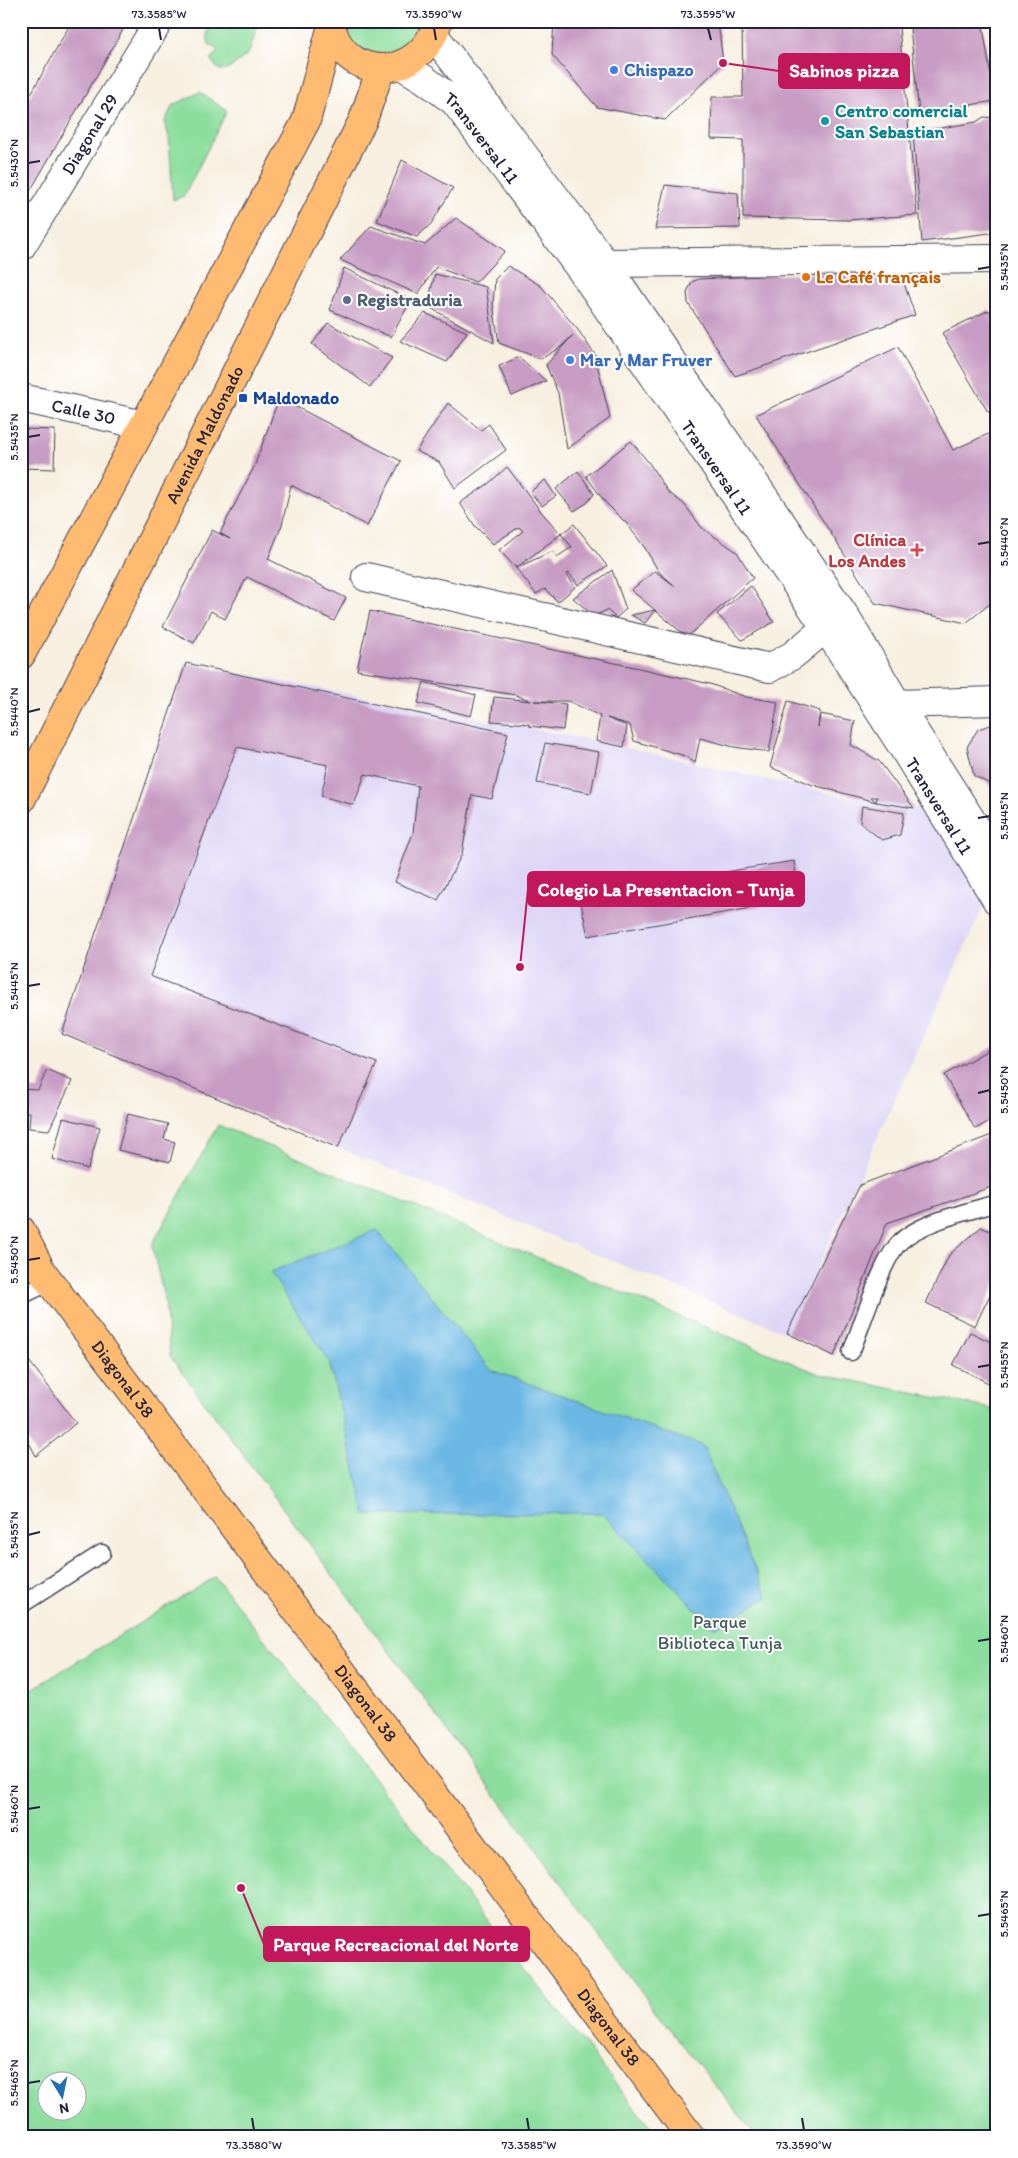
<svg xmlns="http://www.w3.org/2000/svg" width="1018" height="2158" font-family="Itim,sans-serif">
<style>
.built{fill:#ddd5f6}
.green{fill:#8dde9e;stroke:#58806c;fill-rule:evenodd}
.water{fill:#6ab7e4;stroke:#466c90}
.building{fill:#c79bc3}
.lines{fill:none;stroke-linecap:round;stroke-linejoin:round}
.lane-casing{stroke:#424154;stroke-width:19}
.street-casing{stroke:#424154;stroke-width:30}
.primary-casing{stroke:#424154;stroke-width:30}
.lane{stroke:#fff;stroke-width:16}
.street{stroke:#fff;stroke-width:28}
.primary{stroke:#ffbb71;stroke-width:28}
.ticks{fill:none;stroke:#22223b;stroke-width:2}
.shop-dot{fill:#3f7fe0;stroke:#fff;stroke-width:2}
.culture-dot{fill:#0f9aa8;stroke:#fff;stroke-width:2}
.food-dot{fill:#e8710a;stroke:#fff;stroke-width:2}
.service-dot{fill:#5c6f8a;stroke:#fff;stroke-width:2}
.transit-dot{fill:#1a4fb4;stroke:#fff;stroke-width:2}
.health-dot{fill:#e0444e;stroke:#fff;stroke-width:2}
.labels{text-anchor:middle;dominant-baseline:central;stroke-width:4;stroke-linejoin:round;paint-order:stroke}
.shop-label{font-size:18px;font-weight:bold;fill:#366cbe;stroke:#fff;text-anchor:start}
.culture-label{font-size:18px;font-weight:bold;fill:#0d838f;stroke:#fff;text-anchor:start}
.street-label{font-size:18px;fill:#22223b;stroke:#fff}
.food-label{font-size:18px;font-weight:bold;fill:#c56008;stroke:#fff;text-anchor:start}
.service-label{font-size:18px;font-weight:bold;fill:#4e5e75;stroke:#fff;text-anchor:start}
.transit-label{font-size:18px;font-weight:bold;fill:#164399;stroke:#fff;text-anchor:start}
.health-label{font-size:18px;font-weight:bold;fill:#be3a42;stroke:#fff;text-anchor:end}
.park-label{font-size:18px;fill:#425a59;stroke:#fff}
.leader{fill:none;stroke:#c2185b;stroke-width:2}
.callout-dot{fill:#c2185b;stroke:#fff;stroke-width:2}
.callout{fill:#c2185b;stroke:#c2185b;stroke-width:2}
.callout-label{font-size:19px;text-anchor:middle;font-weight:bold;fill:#fff}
.neatline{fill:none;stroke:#22223b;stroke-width:2}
.ticks-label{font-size:12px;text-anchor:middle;fill:#22223b}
</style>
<rect width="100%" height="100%" fill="#fff"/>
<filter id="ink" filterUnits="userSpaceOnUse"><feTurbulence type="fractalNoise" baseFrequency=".02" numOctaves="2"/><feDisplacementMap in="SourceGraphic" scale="10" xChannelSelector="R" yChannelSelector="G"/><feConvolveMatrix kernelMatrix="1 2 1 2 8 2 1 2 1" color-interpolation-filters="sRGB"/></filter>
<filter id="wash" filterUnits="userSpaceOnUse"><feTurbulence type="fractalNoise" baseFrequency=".0096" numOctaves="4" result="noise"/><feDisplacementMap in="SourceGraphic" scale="20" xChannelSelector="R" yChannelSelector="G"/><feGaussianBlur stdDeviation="1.12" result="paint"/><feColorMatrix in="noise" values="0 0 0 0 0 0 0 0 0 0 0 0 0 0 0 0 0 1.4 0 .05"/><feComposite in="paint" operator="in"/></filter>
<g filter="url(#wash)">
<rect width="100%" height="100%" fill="#f7efdf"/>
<!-- built -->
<path class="built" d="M186,663L596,741L842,796L936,811L987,899L787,1333L62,1034Z"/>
<!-- green -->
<path class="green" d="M236,21H259L249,53L229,69L219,70L211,60L218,50L209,45L207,34L210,27L220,24L234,26Z
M339,21H430L425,35L387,59L357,50Z
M200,92L227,111L184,196L173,200L169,137L165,122L172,106Z
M218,1125L819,1374L997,1410V2137H757L661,2018L170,1356L165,1302L152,1245Z
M215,1577L658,2137H21V1696ZM78,2080V2110H48V2080Z"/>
<!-- water -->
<path class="water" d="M377,1230L491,1370L703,1446L767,1597L714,1628L602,1513L366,1515L329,1361L270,1272Z"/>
<g id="blocks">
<!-- building -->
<path class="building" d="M72,21H128L21,207V104L24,106Z
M554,21H718L723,63L665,120L597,107L552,55Z
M742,21H861L899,27L917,215L847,220L743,218V140L711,139L712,97H743Z
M941,21H982L995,101L919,113L910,28Z
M984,117L997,118V232L922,242L913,133L976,122Z
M402,160L453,188L431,224L417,237L377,221Z
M665,185L738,193L740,228L655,229Z
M456,218L505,251L476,282L436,267L418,294L340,260L371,226L425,245Z
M508,266L541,286L578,330L595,355L610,418L567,449L558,393L546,365L573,335L562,346L541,359L499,343L493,304L495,279Z
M344,268L411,300L391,337L330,310Z
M899,269L915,315L735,376L688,303L687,292L692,282L699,279Z
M435,274L486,287L494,343L427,306Z
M989,310L997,325V407L988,412L942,333Z
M425,313L467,332L447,362L400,341Z
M328,323L392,358L370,387L312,344Z
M898,347L953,450L997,430V598L966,623L875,603L756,415Z
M519,357L546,381L512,396L499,366Z
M279,398L401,461L367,526L291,485L282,525L268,559L346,598L334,621L247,577L225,619L211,611L194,643L163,627L212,530L230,539L220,533L254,467Z
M448,403L481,430L489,424L506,450L455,488L439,462L416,451Z
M21,429L55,430L54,469L21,468Z
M631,441L649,463L668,492L684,504L702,528L737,552L753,578L687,637L655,610L645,623L631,615L655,610L631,590L655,571L675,586L659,572L645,548L627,524L605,502L586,476Z
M507,467L543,514L561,534L516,568L499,550L523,531L519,527L493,544L475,526L460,503L488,484Z
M578,471L594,494L587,503L574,511L556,489Z
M545,480L556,496L542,506L530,492Z
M574,524L607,566L578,585L569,573L567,574L575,587L558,602L545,589L536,594L516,568L553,551L557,557L572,547L561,534Z
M612,570L626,609L616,618L607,610L594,616L573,598Z
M751,586L774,622L742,640L717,614Z
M370,611L648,670L710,684L746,697L778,702L769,752L734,747L700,738L695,763L685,756L634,741L630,725L607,718L627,726L624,747L596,741L600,716L568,701H534L566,704L563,730L529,726V724L491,721L494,697L531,701L516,695L357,670Z
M186,663L508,733L492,799L472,795L462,854L438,900L395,882L413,833L418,786L365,774L354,805L321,796L328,765L237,747L150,976L377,1063L338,1148L62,1034Z
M424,682L476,695L471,716L418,703Z
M788,701L820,711L818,727L820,714L855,721L851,745L879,761L914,808L876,802L877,797H871L876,802L813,785L770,767Z
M997,723V797L988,783L974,776L967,747L978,729Z
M545,743L599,752L591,793L537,783Z
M862,806L904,813L900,835L882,840L860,823Z
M794,861L799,900L588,936L579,895Z
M997,1045V1117L975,1129L944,1075Z
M47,1070L72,1081L49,1130L29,1128L30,1112H21V1089L38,1090Z
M128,1114L168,1124L164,1139L175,1142L170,1162L118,1150Z
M63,1118L100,1127L88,1169L52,1159Z
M997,1133V1185L887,1223L834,1356L787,1333L860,1185Z
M981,1227L997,1234V1280L975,1326L926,1303L949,1255Z
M970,1332L997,1345V1380L994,1386L953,1365Z
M23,1353L76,1423L36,1456L21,1427V1355Z"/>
</g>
</g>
<g filter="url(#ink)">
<use href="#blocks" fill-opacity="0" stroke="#424154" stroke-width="1"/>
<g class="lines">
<defs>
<path id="lane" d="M21,1296L50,1282
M851,1352C862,1326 882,1258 901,1241C921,1222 970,1211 997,1203
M21,1605L102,1553"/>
<g id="street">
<path d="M434,35L605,263L843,613L897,704L997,860"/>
<path id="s1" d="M401,65L424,79L455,102L584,274L826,628L905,751L997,901"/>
<path id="s2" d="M21,247L159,21"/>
<path d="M592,270L605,263L997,259"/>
<path id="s3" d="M21,398L144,425"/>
<path d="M366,577L770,668L793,655L839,617"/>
<path d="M884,709L897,704L997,701"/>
</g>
<g id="primary">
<path d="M330,21C341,84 421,83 438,21"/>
<path d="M21,655L306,121L331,29"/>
<path id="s4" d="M21,800L363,120L381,68"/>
<path id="s5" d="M21,1230L41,1270L691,2137"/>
</g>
</defs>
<!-- lane casing -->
<use href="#lane" class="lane-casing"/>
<!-- street casing -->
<use href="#street" class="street-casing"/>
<!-- primary casing -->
<use href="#primary" class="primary-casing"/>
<!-- lane -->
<use href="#lane" class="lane"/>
<!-- street -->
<use href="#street" class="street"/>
<!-- primary -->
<use href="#primary" class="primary"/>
</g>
</g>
<!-- ticks -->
<path class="ticks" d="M159,28L161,40M434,28L436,40M708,28L711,40M28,163L40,161M978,269L990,267M28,437L40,435M978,544L990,542M28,712L40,709M978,818L990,816M28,986L40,984M978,1093L990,1090M28,1260L40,1258M978,1367L990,1365M28,1535L40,1532M978,1641L990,1639M28,1809L40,1807M978,1916L990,1914M28,2083L40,2081M252,2118L254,2130M527,2118L529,2130M802,2118L804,2130"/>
<!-- markers -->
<g class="shop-dot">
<circle cx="614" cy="70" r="5"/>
<circle cx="570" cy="360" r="5"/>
</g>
<circle class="culture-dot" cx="825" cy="121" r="5"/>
<circle class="food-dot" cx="806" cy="277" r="5"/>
<circle class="service-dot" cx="347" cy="300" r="5"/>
<rect class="transit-dot" x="238" y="393" width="10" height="10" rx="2.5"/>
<path class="health-dot" d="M914.5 542.5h5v5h5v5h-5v5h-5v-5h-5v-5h5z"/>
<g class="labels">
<!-- shop labels -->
<g class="shop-label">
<text x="624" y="70">Chispazo</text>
<text x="580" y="360">Mar y Mar Fruver</text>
</g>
<!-- culture labels -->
<g class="culture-label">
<text x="835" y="111">Centro comercial<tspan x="835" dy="21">San Sebastian</tspan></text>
</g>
<!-- street labels -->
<g class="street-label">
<text stroke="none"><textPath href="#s2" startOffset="132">Diagonal 29</textPath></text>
<text stroke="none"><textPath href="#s1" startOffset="110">Transversal 11</textPath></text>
<text stroke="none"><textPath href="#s3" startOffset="64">Calle 30</textPath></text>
<text stroke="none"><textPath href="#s4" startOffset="409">Avenida Maldonado</textPath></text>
<text stroke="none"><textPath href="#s1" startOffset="515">Transversal 11</textPath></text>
<text stroke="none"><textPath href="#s1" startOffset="920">Transversal 11</textPath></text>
<text stroke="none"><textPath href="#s5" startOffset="181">Diagonal 38</textPath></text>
<text stroke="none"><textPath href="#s5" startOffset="586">Diagonal 38</textPath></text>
<text stroke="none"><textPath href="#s5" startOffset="991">Diagonal 38</textPath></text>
</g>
<!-- food labels -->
<g class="food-label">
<text x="816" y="277">Le Café français</text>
</g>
<!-- service labels -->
<g class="service-label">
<text x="357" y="300">Registraduria</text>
</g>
<!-- transit labels -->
<g class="transit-label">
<text x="253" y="398">Maldonado</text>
</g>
<!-- health labels -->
<g class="health-label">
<text x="906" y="540">Clínica<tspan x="906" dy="21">Los Andes</tspan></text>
</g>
<!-- park labels -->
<g class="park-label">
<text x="720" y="1622">Parque<tspan x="720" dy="21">Biblioteca Tunja</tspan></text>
</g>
</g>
<!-- callouts -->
<path class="leader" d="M723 63L779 71M520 967L528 889M241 1888L264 1944"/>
<g class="callout-dot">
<circle cx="723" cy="63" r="5"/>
<circle cx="520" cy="967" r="5"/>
<circle cx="241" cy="1888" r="5"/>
</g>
<g class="callout">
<rect x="779" y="54" width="130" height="34" rx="5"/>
<rect x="528" y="872" width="276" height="34" rx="5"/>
<rect x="264" y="1927" width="265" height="34" rx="5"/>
</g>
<g class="callout-label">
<text x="844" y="77">Sabinos pizza</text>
<text x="666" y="896">Colegio La Presentacion - Tunja</text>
<text x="396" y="1951">Parque Recreacional del Norte</text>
</g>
<!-- margin -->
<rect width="1018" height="2158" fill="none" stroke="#fff" stroke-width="55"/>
<!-- north arrow -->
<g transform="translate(62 2096) rotate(170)"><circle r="24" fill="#ffffff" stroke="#a7a7b1"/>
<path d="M0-4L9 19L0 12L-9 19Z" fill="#1f6fb2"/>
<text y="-8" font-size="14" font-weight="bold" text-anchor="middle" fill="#22223b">N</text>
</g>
<rect x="28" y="28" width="962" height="2102" class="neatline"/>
<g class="ticks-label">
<text x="159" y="18">73.3585°W</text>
<text x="434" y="18">73.3590°W</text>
<text x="708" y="18">73.3595°W</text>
<text transform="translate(14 163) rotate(-90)" y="4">5.5430°N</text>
<text transform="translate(1004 267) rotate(-90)" y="4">5.5435°N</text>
<text transform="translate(14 437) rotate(-90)" y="4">5.5435°N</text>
<text transform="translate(1004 542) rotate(-90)" y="4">5.5440°N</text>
<text transform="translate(14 712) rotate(-90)" y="4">5.5440°N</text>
<text transform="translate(1004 816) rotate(-90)" y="4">5.5445°N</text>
<text transform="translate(14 986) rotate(-90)" y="4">5.5445°N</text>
<text transform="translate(1004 1090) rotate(-90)" y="4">5.5450°N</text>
<text transform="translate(14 1260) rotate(-90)" y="4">5.5450°N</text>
<text transform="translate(1004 1365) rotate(-90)" y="4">5.5455°N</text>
<text transform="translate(14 1535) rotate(-90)" y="4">5.5455°N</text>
<text transform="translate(1004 1639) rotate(-90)" y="4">5.5460°N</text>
<text transform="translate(14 1809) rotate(-90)" y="4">5.5460°N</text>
<text transform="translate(1004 1914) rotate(-90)" y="4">5.5465°N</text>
<text transform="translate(14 2083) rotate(-90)" y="4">5.5465°N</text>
<text x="254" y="2149">73.3580°W</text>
<text x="529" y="2149">73.3585°W</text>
<text x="804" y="2149">73.3590°W</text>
</g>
</svg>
